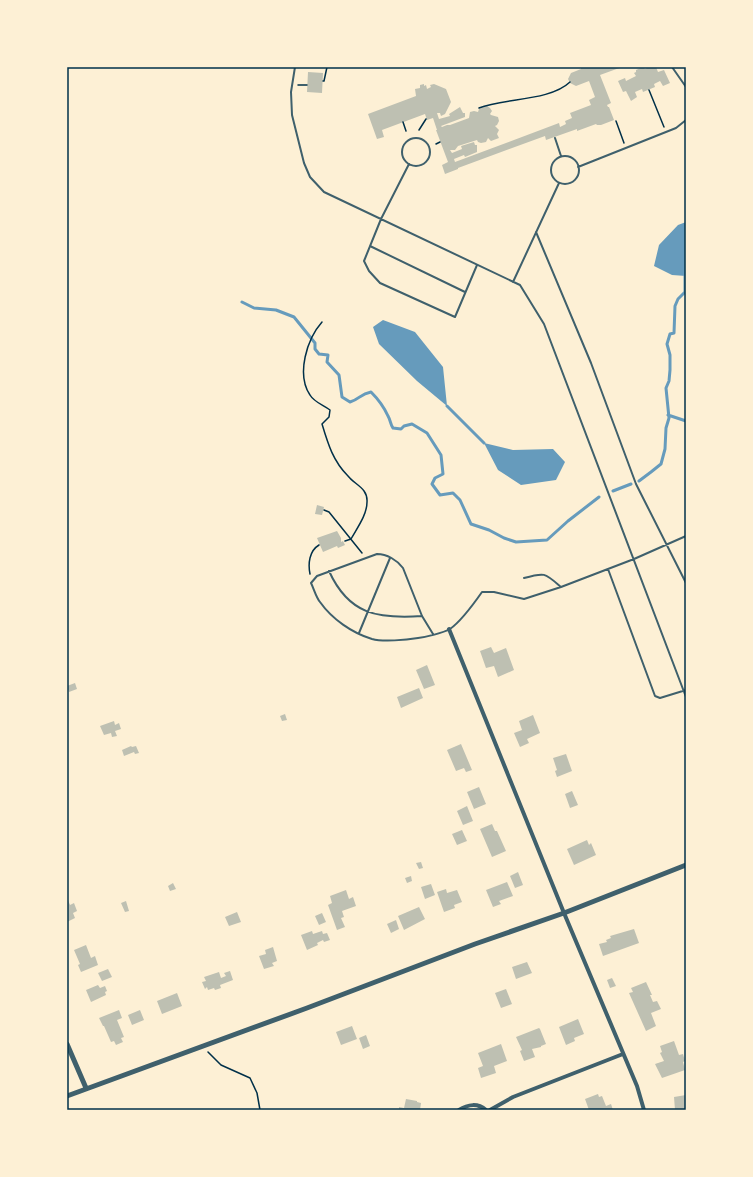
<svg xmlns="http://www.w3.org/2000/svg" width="753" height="1177" font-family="'Nunito Sans',sans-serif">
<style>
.water{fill:#669bbc}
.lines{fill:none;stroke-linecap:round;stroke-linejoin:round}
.stream{stroke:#669bbc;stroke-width:3}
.building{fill:#bec0b2}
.path{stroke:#003049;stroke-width:1.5}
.service{stroke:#3f606c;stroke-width:2}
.minor{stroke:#3f606c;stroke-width:4}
.tertiary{stroke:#3f606c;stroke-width:5}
.neatline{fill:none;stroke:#003049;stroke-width:1.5}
</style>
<rect width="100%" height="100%" fill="#fdf0d5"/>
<!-- water -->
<path class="water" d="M686,222V276L672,275L654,266L659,245L678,225Z
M383,320L415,332L443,367L447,406L417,381L379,344L373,327Z
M484,443L513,450L553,449L565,462L556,480L521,485L498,470Z"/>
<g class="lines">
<!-- stream -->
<path class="stream" d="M242,302L254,308L276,310L294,317L315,343V349L319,354L328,355L327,362L339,375L342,397L350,402C360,399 360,394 371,392C378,399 384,407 388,416C391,421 390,424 393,428L401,429L404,426L412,424L427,433L441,455L443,474L435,478L432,484L440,495L453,493L460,500L471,524L489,530L504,538L516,542L547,540L568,521L599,497
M447,406L484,443
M668,415L686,421
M639,481L651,472L661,464L665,449L666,428L669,418L666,388L669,381L670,370V355L667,344L670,334L674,333L675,306L678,299L685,292V276
M613,491L631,484"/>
</g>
<!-- building -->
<path class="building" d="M581,67H622L600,75L611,103L607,105L608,107H609L614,120L601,125H597L596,124L577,131V129L546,140L545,136L458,168V169L445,174L442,165L448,162L436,130H437L433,118L427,120L425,114L382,130L384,137L377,139L368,114L416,96L415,89L420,88V85L424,84V86L426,85L427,89L431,87L430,85L434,84L446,89L451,102L445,114L441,116L440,113H437L439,119L450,116L449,114L460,107L463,113H465V117L441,126L442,127L447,125H450L469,118L470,112L474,111L478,112L479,109L487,106L490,108L492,111L490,114L491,115L498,117L499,121L497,125L495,126L499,130L497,134L499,138L491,141L488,138L486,142L481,143L478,142L477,140L458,146L455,150H450L452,153L462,149L461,146L474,142L475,145H477V152L465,157L464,155L454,159L455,162L559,123L560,127L566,124L565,121L572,118L570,113L591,105L589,100L595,97L589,81L576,86L570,83L568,79L571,73L581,69Z
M643,67L645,69L649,67H656L658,72L664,70L670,83L663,86L660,81L654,84L655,87L643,92L642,89L635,92L637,97L631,101L626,91L623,92L618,81L625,78L626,81L636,76L634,73L636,72V70Z
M308,72L323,73L322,93L307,92Z
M317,505L324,507L322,515L315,514Z
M337,531L341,538V542L343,541L345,545L338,548L337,546L323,552L317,538Z
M491,647L494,653L506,648L514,670L498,677L494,666L486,668L480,651Z
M427,665L435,685L424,689L416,670Z
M75,683L77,689L69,692L67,686Z
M419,688L423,698L401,708L397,697Z
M285,714L287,720L282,721L280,716Z
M533,715L540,733L527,739L529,743L520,747L514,733L522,730L519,721Z
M114,721L115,725L119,723L121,729L115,731L117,736L112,737L111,733L104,735L100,726Z
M461,744L472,770L466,772L464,768L456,771L447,750Z
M131,746L132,747L136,746L139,753L135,754L134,752L124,756L122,750Z
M566,754L572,771L557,777L555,771L557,770L553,758Z
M479,787L486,804L474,809L467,792Z
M572,791L578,805L570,808L565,794Z
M467,806L473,821L463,825L457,811Z
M492,824L495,831H497L506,851L492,857L480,829Z
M462,830L467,841L457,845L452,834Z
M587,840L589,845L591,843L596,855L574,865L567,849Z
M421,862L423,868L419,869L416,863Z
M518,872L523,885L515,888L510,876Z
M411,876L412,881L407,883L405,878Z
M507,882L513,896L499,901L501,904L493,907L486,890Z
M173,883L176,889L170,891L168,886Z
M431,884L435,895L425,899L421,887Z
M446,889L447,893L457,890L462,902L454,905L455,908L444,912L437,892Z
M346,890L349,899L353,897L356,906L342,911L344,917L341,918L345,927L337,930L328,905L332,903L330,896Z
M67,898L70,905L74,903L77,911L73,913L75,918L67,922Z
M126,901L129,911L125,912L121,903Z
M419,907L425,919L404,930L398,916Z
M237,912L241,922L229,926L225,917Z
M322,913L326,922L319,925L315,916Z
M396,920L399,929L391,933L387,924Z
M634,929L639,943L603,956L599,944L607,942L606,940L611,938L610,936Z
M312,931L313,934L322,931L323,934L327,933L330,940L324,942L323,940L317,943L318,945L307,950L301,935Z
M86,945L91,958L95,956L98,965L81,972L78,965L80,964L74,950Z
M273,947L277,961L272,963L274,966L264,969L259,956L266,954L265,950Z
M527,962L532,973L516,979L512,967Z
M108,969L112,977L102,981L98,973Z
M230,971L233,980L220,985L221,988L215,990L214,988L208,990L207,987L205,989L202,982L206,981L204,977L219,972L221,978L226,976L224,973Z
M612,978L616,986L610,988L607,980Z
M646,982L652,995H650L653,1002L657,1001L661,1009L651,1013L656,1026L646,1031L629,993L633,992L631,988Z
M98,985L100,988L105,986L107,991L105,992L106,995L91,1002L86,990Z
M506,989L512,1004L501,1008L495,993Z
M177,993L182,1006L162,1014L157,1001Z
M119,1010L122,1018L117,1020L124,1037L121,1038L123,1042L116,1045L114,1041L111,1042L104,1026H103L99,1018Z
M140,1010L144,1020L132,1025L128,1015Z
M578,1019L584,1034L574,1038L575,1041L566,1045L559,1027Z
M352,1026L357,1039L341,1045L336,1032Z
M539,1028L540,1029L546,1044L541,1046V1047L532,1049L535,1057L524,1061L520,1051L522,1050L516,1037Z
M366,1035L370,1046L363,1049L359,1038Z
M674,1041L679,1055L683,1054L685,1061L683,1062L685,1070L662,1078L655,1064L664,1061L660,1053L662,1052L660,1046Z
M501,1044L507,1061L494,1066L496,1073L481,1078L478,1068L483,1066L478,1053Z
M598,1094L599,1097L602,1096L606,1106L611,1104L613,1110H589L585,1099Z
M686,1095V1110H675L674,1097Z
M406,1099L417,1101V1102L421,1103L420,1110H399V1107L404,1108Z"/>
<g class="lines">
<!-- path -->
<path class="path" d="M323,81H324L327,67
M298,85H307
M649,90L664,127
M479,108C505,98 550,101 570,82
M616,121L624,143
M403,122L406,131
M419,130L426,119
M436,144L440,142
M322,322C307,339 296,374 310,395C314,402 323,405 330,410L329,417L322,424C328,444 333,461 348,476C355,485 368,488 367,502C367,515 357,528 351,539L345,541
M324,510L329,512L362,553
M310,574C308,564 309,551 319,545
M208,1052L221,1065L250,1078L257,1093L260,1110"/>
<!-- service -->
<path class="service" d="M295,67L291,92L292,115L304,163L310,177L324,192L520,285L544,324L686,697
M672,67L686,87
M555,138L561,156
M402 152a14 14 0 1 1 28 0a14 14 0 1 1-28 0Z
M551 170a14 14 0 1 1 28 0a14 14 0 1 1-28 0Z
M409,164L381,219L364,261L369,271L380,283L455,317L477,265
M578,167L676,128L686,120
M536,232L591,363L636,484L686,583
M370,246L465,292
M513,282L559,183
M608,569L655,696L660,698L686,690
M329,571C349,615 378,619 422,616
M524,578C545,572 545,573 561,587
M359,633L390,558
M433,634L422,616L403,568C397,560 387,554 377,554L317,576L311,583C314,589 316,597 320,602C332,619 352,633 372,639C383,642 406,640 418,638C426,637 443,633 450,629C460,622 475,602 482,592H494L524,599L561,587L634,559L686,536"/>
<!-- minor -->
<path class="minor" d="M449,629L564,913L637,1086L644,1110
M459,1110C468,1104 478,1103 486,1110
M490,1110L513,1097L623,1054"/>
<!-- tertiary -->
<path class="tertiary" d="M67,1044L86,1088
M67,1096L307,1008L475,944L564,913L686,865"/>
</g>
<!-- border -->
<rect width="753" height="1177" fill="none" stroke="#fdf0d5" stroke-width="136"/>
<rect x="68" y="68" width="617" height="1041" class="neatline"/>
</svg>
